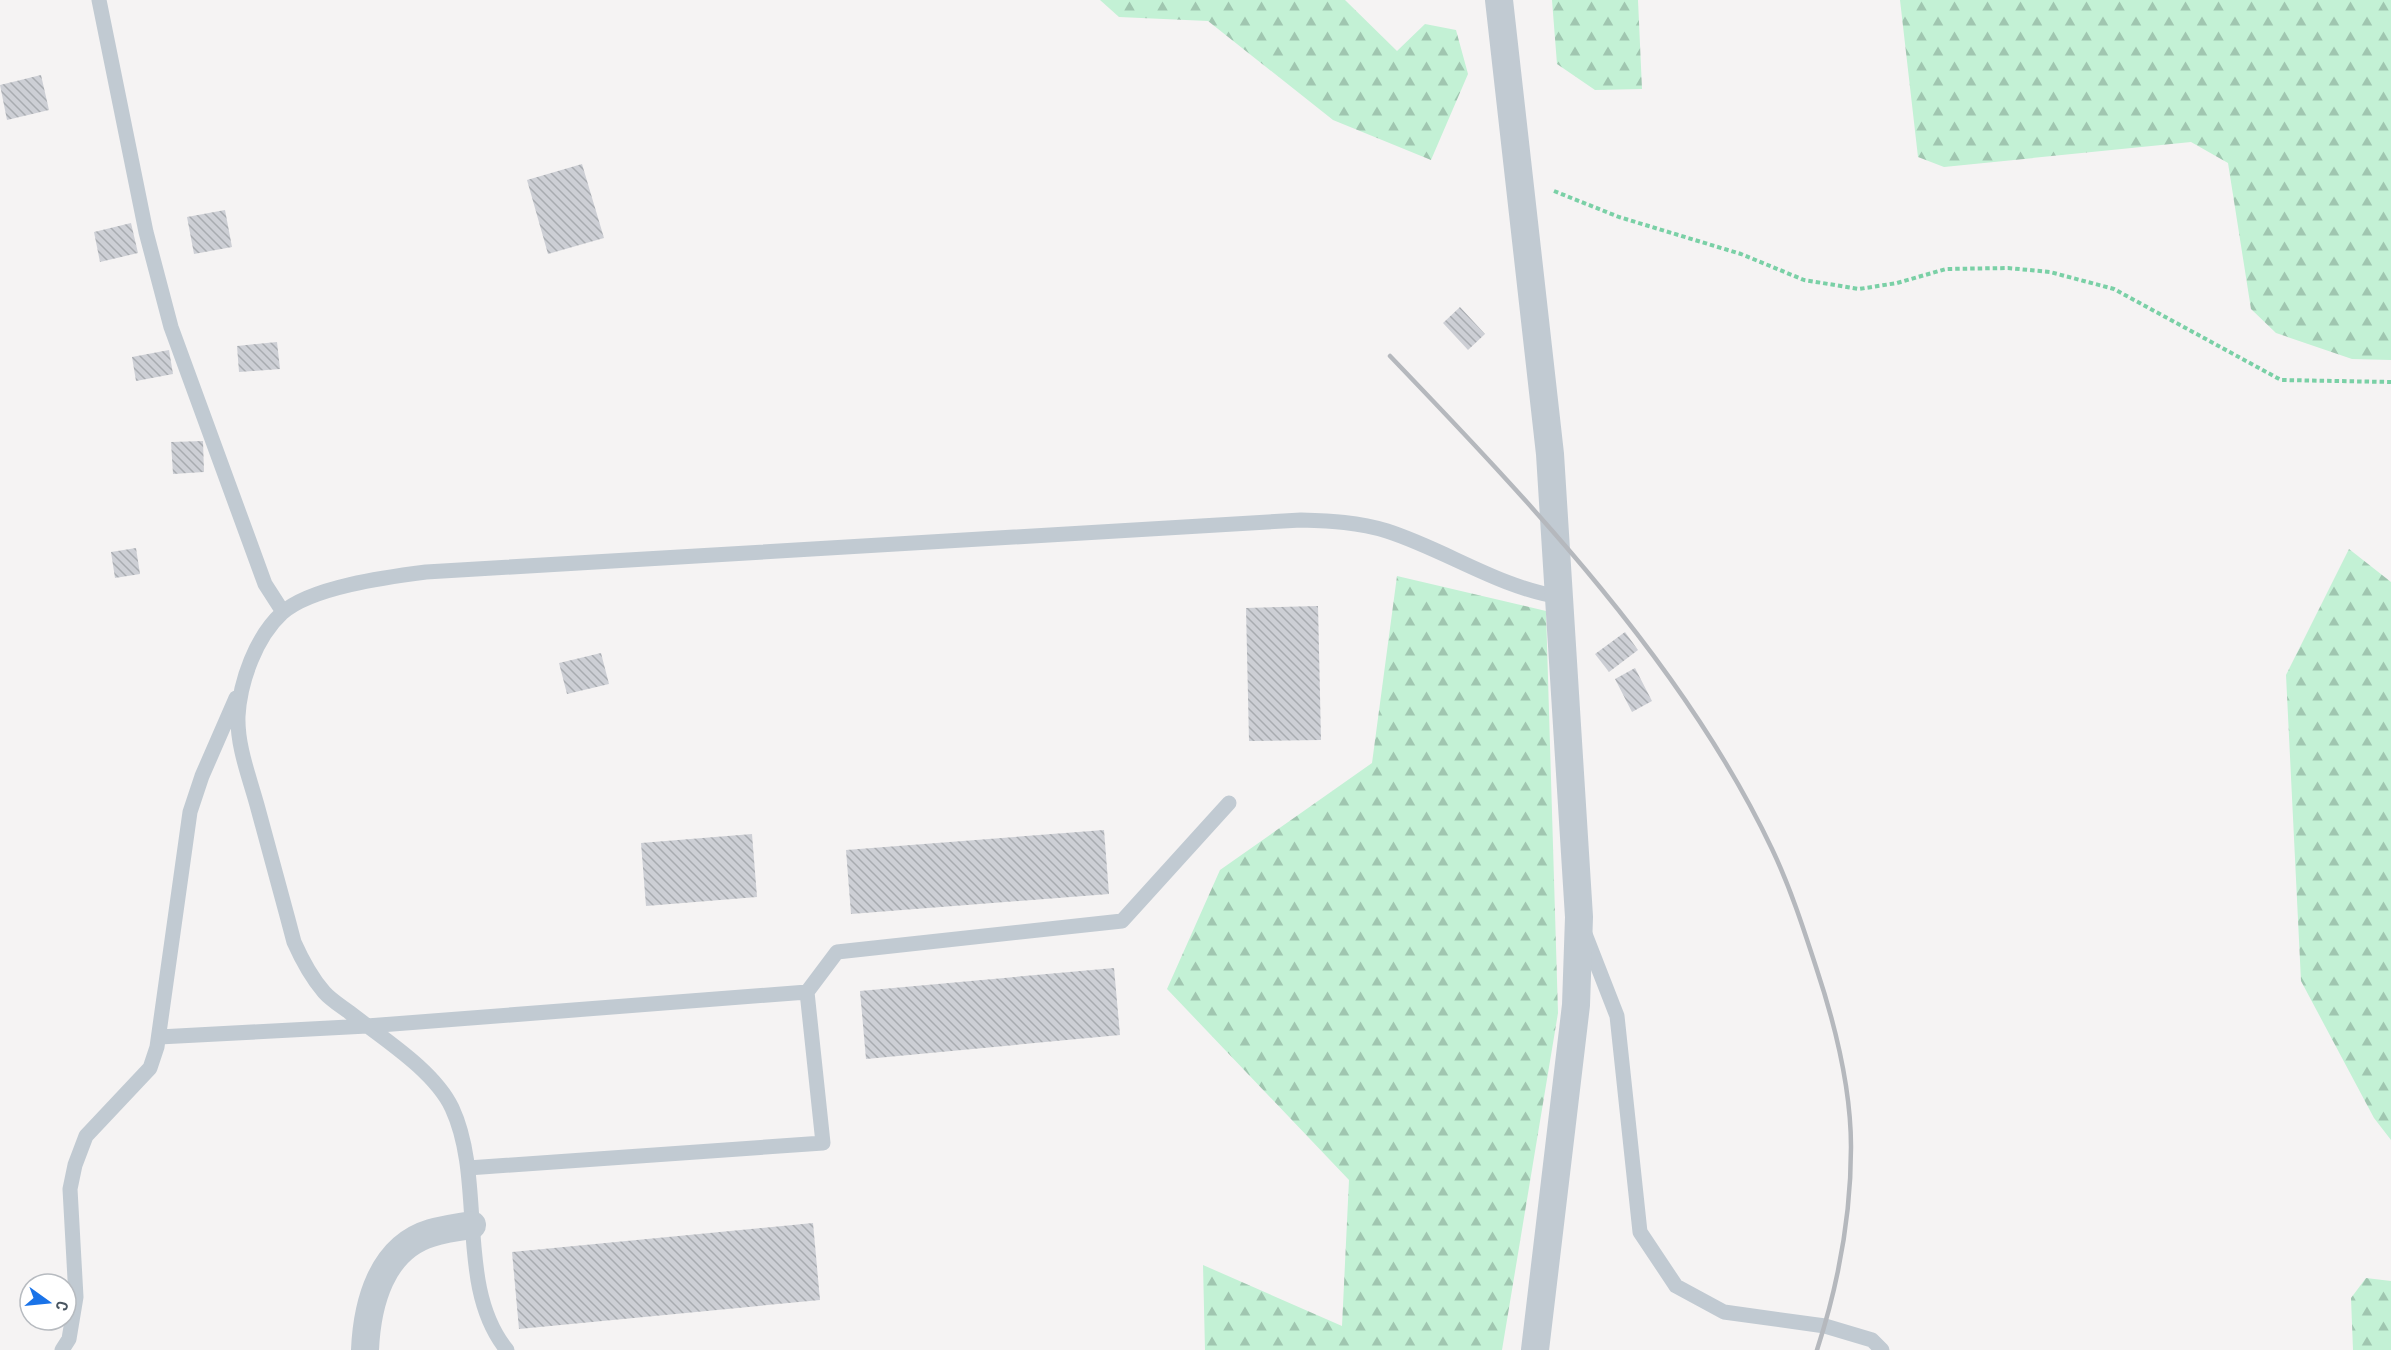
<svg xmlns="http://www.w3.org/2000/svg" width="2391" height="1350" font-family="'Roboto Condensed',sans-serif">
<style>
.forest{fill:url(#forest-firs)}
.building{fill:url(#building-back-hatch)}
.lines{fill:none;stroke-linecap:round;stroke-linejoin:round}
.path{stroke:#7ad0a6;stroke-width:4;stroke-dasharray:4.5 3;stroke-linecap:butt}
.lane{stroke:#c1cad2;stroke-width:15}
.street{stroke:#c1cad2;stroke-width:28}
.rail{stroke:#b5b8bd;stroke-width:4.5}
</style>
<defs>
<pattern id="forest-firs" width="22" height="20" patternUnits="userSpaceOnUse" patternTransform="scale(1.5)"><rect width="22" height="20" fill="#c3f1d5"/><path d="M5 1l3.5 6h-7zM16 11l3.5 6h-7z" fill="#a0c6b0"/></pattern>
<pattern id="building-back-hatch" width="6" height="6" patternUnits="userSpaceOnUse" patternTransform="scale(1.5)"><rect width="6" height="6" fill="#cdcfd5"/><path d="M-1 5l2 2M0 0l6 6M5-1l2 2" fill="none" stroke="#a8abb0"/></pattern>
</defs>
<rect width="100%" height="100%" fill="#f5f3f3"/>
<!-- forest -->
<path class="forest" d="M1100,0H1345L1397,51L1425,24L1456,30L1468,74L1431,160L1333,120L1208,21L1119,17Z
M1552,0H1638L1642,89L1595,90L1557,64Z
M1900,0H2391V360L2352,359L2276,333L2251,309L2228,163L2191,142L1944,167L1918,157Z
M2349,549L2391,582V1140L2374,1118L2301,981L2286,675Z
M1397,576L1546,611L1558,1013L1502,1350H1205L1203,1265L1342,1326L1349,1180L1167,989L1220,870L1372,763Z
M2366,1278L2391,1281V1350H2353L2351,1298Z"/>
<!-- building -->
<path class="building" d="M41,75L49,110L7,120L0,85Z
M582,164L604,238L548,254L527,180Z
M225,210L232,247L194,254L187,217Z
M131,223L138,253L100,262L94,232Z
M1460,307L1485,334L1468,350L1443,323Z
M277,342L280,369L239,372L237,346Z
M169,350L173,374L136,381L132,357Z
M203,441L204,472L173,474L171,442Z
M136,548L140,574L115,578L111,552Z
M1318,606L1321,740L1249,741L1246,608Z
M1625,632L1638,650L1609,672L1595,654Z
M601,653L609,684L567,694L559,663Z
M1635,668L1652,701L1632,712L1615,679Z
M1104,830L1109,894L851,914L846,850Z
M752,834L757,897L646,906L641,843Z
M1114,968L1120,1035L866,1059L860,991Z
M813,1223L820,1300L519,1329L512,1252Z"/>
<g class="lines">
<!-- path -->
<path class="path" d="M1554,191L1619,217L1741,254L1804,280L1859,289L1897,283L1946,269L2008,268L2050,272L2114,289L2281,380L2391,382"/>
<!-- lane -->
<path class="lane" d="M99,0L146,232L171,327L265,584L283,612
M1585,934L1617,1016L1640,1232L1676,1286L1724,1312L1825,1326L1872,1340L1882,1350
M159,1037L367,1026L807,992
M468,1168L823,1143L807,992L837,952L1122,921L1229,803
M62,1350L69,1339L76,1297L70,1189L75,1165L86,1136L150,1068L157,1047L190,812L202,776L236,698
M507,1350C455,1287 486,1181 452,1108C434,1070 382,1038 349,1012C341,1006 331,1000 324,992C311,977 302,960 294,942C282,896 269,850 257,805C249,776 237,746 238,716C240,681 256,637 282,613C311,587 387,577 426,572L1301,520C1331,521 1358,522 1387,531C1446,550 1498,587 1560,597"/>
<!-- street -->
<path class="street" d="M1499,0L1550,454L1579,917L1576,1005L1535,1350
M365,1350C367,1304 381,1248 431,1233C444,1229 458,1227 472,1225"/>
<!-- rail -->
<path class="rail" d="M1390,356C1530,502 1685,665 1772,849C1790,887 1803,927 1816,967C1835,1024 1851,1087 1851,1147C1851,1215 1838,1285 1817,1350"/>
</g>
<!-- north arrow -->
<g transform="translate(48 1302) rotate(105)"><circle r="28" fill="#ffffff" stroke="#b7bbc0" stroke-width="1.5"/>
<path d="M0-4.5L10 22L0 15L-10 22Z" fill="#1a73e8"/>
<text y="-9" font-size="16" font-weight="bold" text-anchor="middle" fill="#4a5661">С</text>
</g>
</svg>
